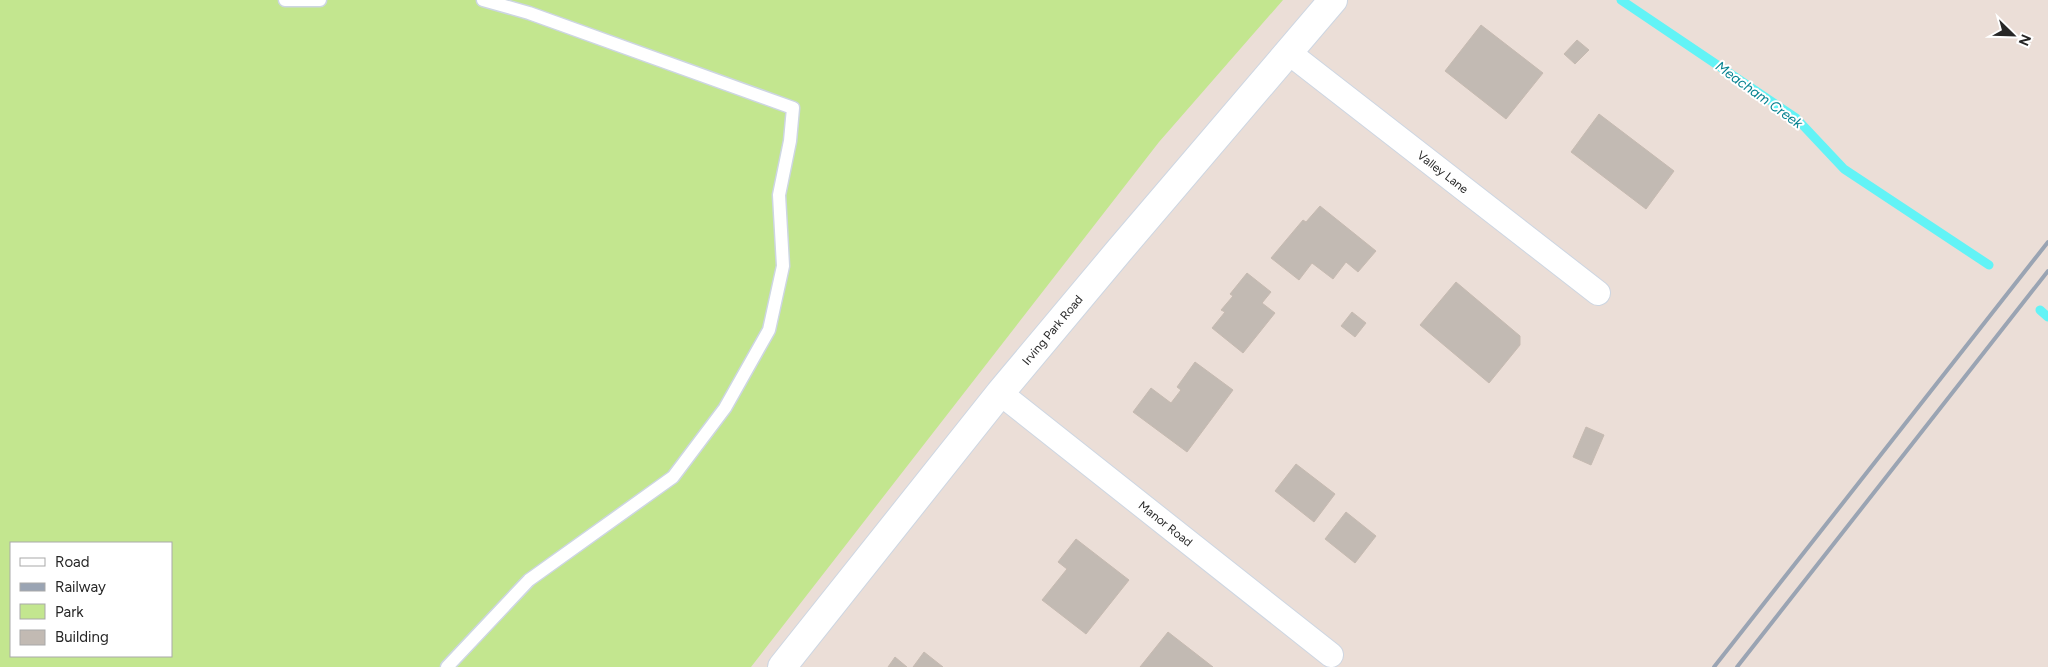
<svg xmlns="http://www.w3.org/2000/svg" width="2048" height="667" font-family="Figtree,sans-serif">
<style>
.green{fill:#c3e68f;fill-rule:evenodd}
.lines{fill:none;stroke-linecap:round;stroke-linejoin:round}
.stream{stroke:#62f3f6;stroke-width:9}
.building{fill:#c2bab3;stroke:#c6bab1}
.lane-casing{stroke:#cdd6e2;stroke-width:15}
.street-casing{stroke:#cdd6e2;stroke-width:26}
.secondary-casing{stroke:#cdd6e2;stroke-width:30}
.lane{stroke:#fff;stroke-width:12}
.street{stroke:#fff;stroke-width:24}
.secondary{stroke:#fff;stroke-width:28}
.rail{stroke:#9aa4b3;stroke-width:4}
.labels{text-anchor:middle;dominant-baseline:central;stroke-width:4;stroke-linejoin:round;paint-order:stroke}
.street-label{font-size:12px;fill:#272727;stroke:#fff}
.water-label{font-size:14px;font-style:italic;fill:#068290;stroke:#fff}
</style>
<rect width="100%" height="100%" fill="#ebded7"/>
<!-- green -->
<path class="green" d="M0,0H1283L1159,142L751,667H0ZM11,543H171V656H11Z"/>
<g class="lines">
<!-- stream -->
<path class="stream" d="M1621,0L1796,118L1844,169L1989,265
M2040,310L2048,317"/>
</g>
<!-- building -->
<path class="building" d="M1481,25L1543,73L1506,119L1445,71Z
M1577,40L1589,50L1575,64L1564,54Z
M1599,114L1674,171L1646,209L1571,152Z
M1320,206L1376,251L1358,272L1346,262L1333,279L1312,263L1299,280L1271,258L1303,220L1306,222Z
M1247,273L1271,292L1262,303L1275,313L1243,353L1212,328L1225,312L1221,310L1233,296L1230,294Z
M1456,282L1520,336V345L1489,383L1420,325Z
M1352,312L1366,323L1355,337L1341,326Z
M1195,362L1233,390L1187,452L1133,412L1151,388L1171,403L1181,390L1177,387Z
M1586,427L1604,435L1591,465L1573,457Z
M1296,464L1335,494L1314,522L1275,491Z
M1346,512L1376,536L1355,563L1325,539Z
M1076,539L1129,580L1086,634L1042,600L1067,569L1058,562Z
M1168,632L1213,667H1140Z
M924,652L943,667H913Z
M895,657L907,667H888Z"/>
<g class="lines">
<defs>
<path id="lane" d="M285,0H320
M447,667L529,580L673,477L725,408L769,330L783,266L779,195L790,141L793,108L529,13L483,0"/>
<g id="street">
<path id="s1" d="M1288,52L1598,293"/>
<path id="s2" d="M1000,393L1331,655"/>
</g>
<g id="secondary">
<path id="s3" d="M782,667L1000,393L1118,252L1333,0"/>
</g>
</defs>
<!-- lane casing -->
<use href="#lane" class="lane-casing"/>
<!-- street casing -->
<use href="#street" class="street-casing"/>
<!-- secondary casing -->
<use href="#secondary" class="secondary-casing"/>
<!-- lane -->
<use href="#lane" class="lane"/>
<!-- street -->
<use href="#street" class="street"/>
<!-- secondary -->
<use href="#secondary" class="secondary"/>
<!-- rail -->
<path class="rail" d="M1714,667L2048,242
M1737,667L2048,271"/>
</g>
<g class="labels">
<!-- street labels -->
<g class="street-label">
<text stroke="none"><textPath href="#s1" startOffset="196">Valley Lane</textPath></text>
<text stroke="none"><textPath href="#s3" startOffset="432">Irving Park Road</textPath></text>
<text stroke="none"><textPath href="#s2" startOffset="211">Manor Road</textPath></text>
</g>
<!-- water labels -->
<g class="water-label">
<text transform="translate(1759 95) rotate(36)">Meacham Creek</text>
</g>
</g>
<!-- legend -->
<rect x="10" y="542" width="162" height="115" fill="#ffffff" stroke="#a9a9a9"/>
<rect x="20" y="558" width="25" height="8" fill="#ffffff" stroke="#a9a9a9"/>
<text x="55" y="567" font-size="15" fill="#272727">Road</text>
<rect x="20" y="583" width="25" height="8" fill="#9aa4b3" stroke="#a9a9a9"/>
<text x="55" y="592" font-size="15" fill="#272727">Railway</text>
<rect x="20" y="604" width="25" height="15" fill="#c3e68f" stroke="#a9a9a9"/>
<text x="55" y="617" font-size="15" fill="#272727">Park</text>
<rect x="20" y="630" width="25" height="15" fill="#c2bab3" stroke="#a9a9a9"/>
<text x="55" y="642" font-size="15" fill="#272727">Building</text>
<!-- north arrow -->
<g transform="translate(2013 35) rotate(113)" stroke="#ffffff" stroke-width="4" paint-order="stroke">
<path d="M0-4L9 19L0 12L-9 19Z" fill="#272727"/>
<text y="-8" font-size="14" font-weight="bold" text-anchor="middle" fill="#272727">N</text>
</g>
</svg>
